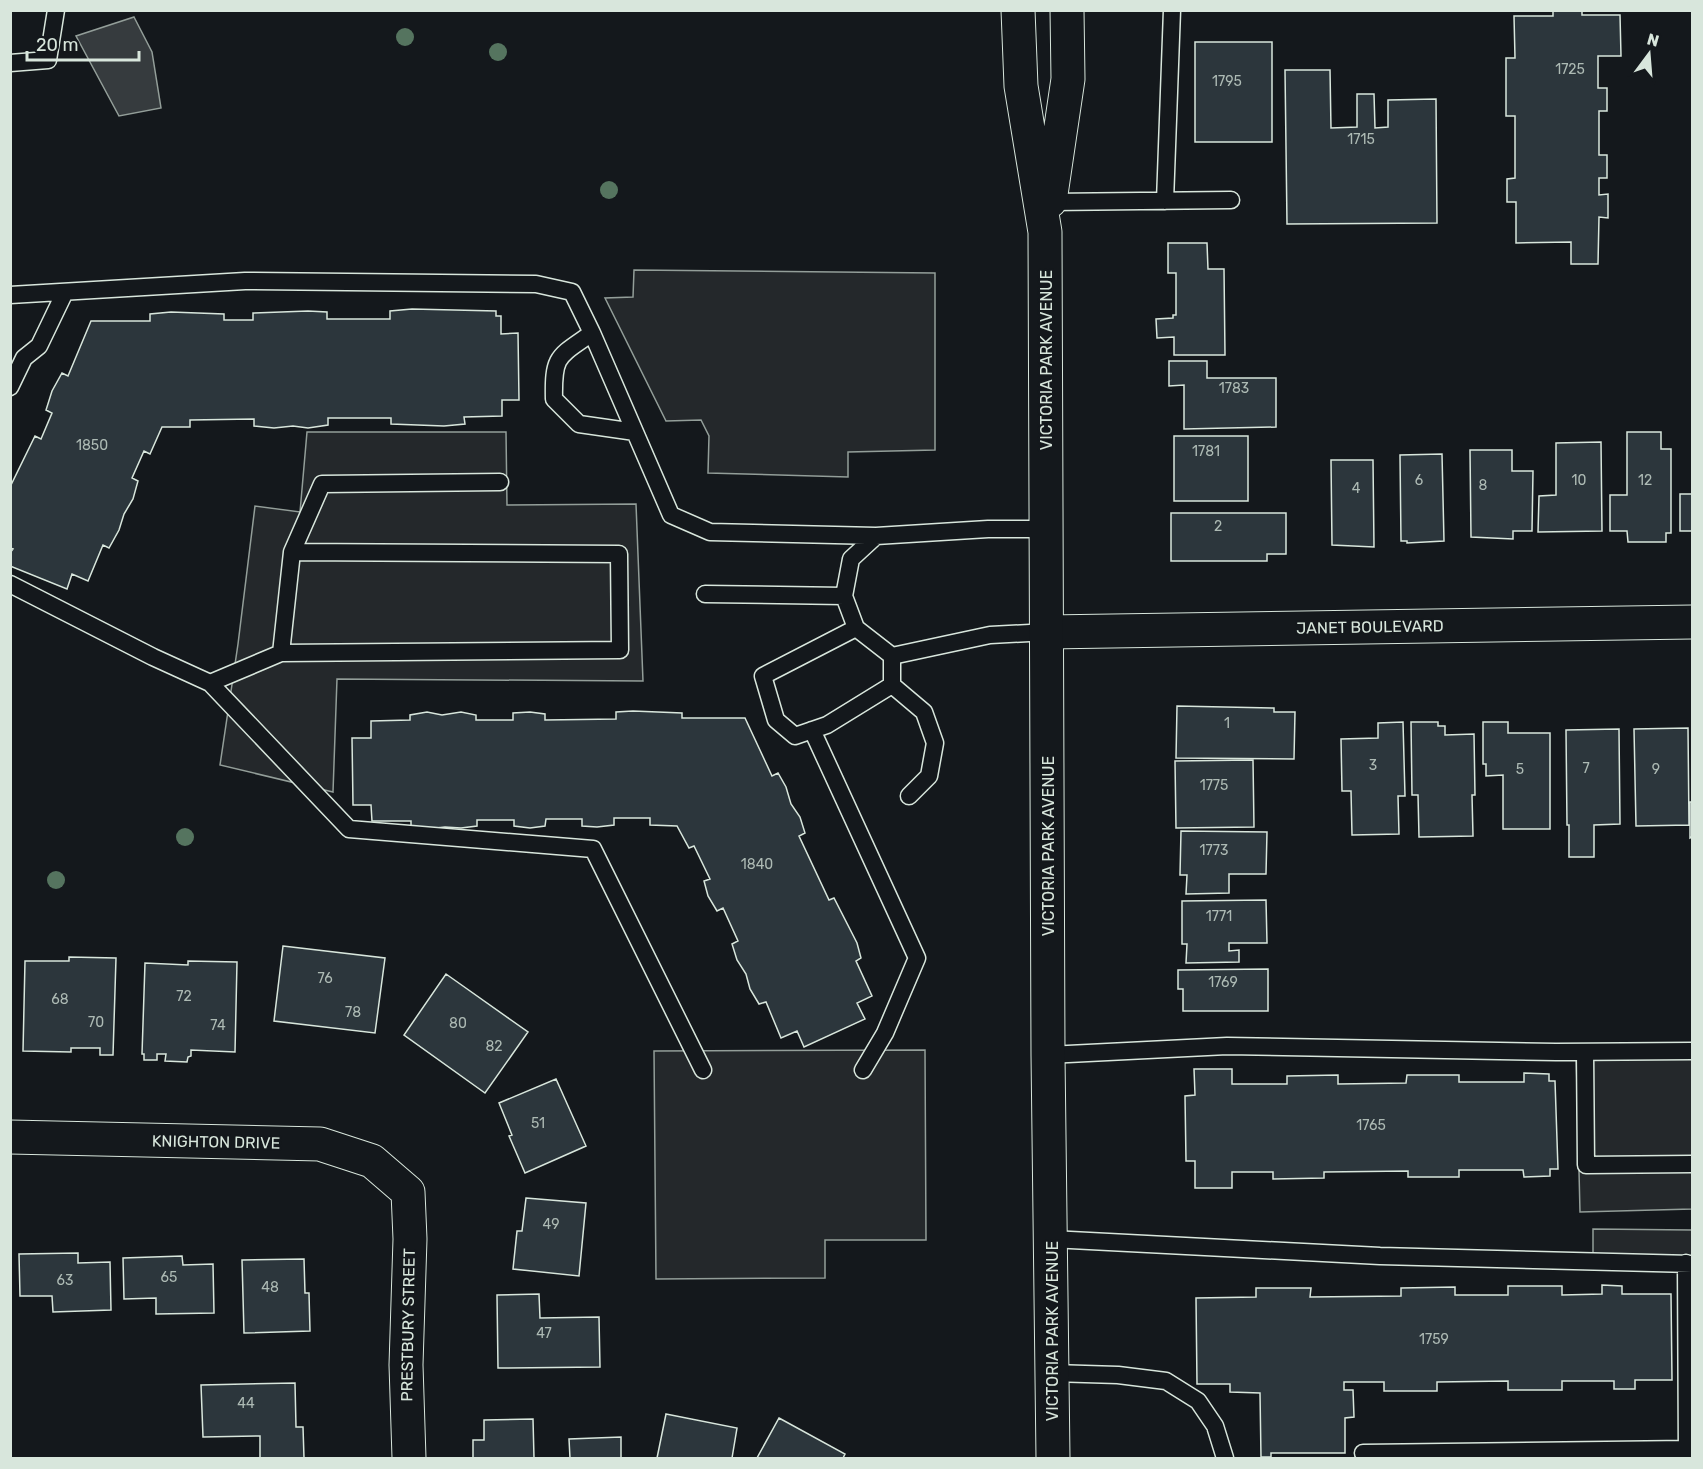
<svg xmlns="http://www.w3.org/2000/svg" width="1703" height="1469" font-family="Rubik,sans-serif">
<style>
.parking{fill:#24282b;stroke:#939e99;stroke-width:1.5}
.water{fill:#363b3e;stroke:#939e99;stroke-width:1.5}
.building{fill:#2c363c;stroke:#d8e6dc;stroke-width:1.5}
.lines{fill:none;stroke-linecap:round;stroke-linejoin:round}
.service-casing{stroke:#d8e6dc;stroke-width:19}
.minor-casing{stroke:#d8e6dc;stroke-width:35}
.secondary-casing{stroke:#d8e6dc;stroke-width:35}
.service{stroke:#14181c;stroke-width:16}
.minor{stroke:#14181c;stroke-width:33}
.secondary{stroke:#14181c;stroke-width:33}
.tree{fill:#55745f}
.labels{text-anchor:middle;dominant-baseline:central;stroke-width:4.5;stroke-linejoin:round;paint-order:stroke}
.number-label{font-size:14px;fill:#adbab4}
.street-label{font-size:16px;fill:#d8e6dc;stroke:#14181c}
</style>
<rect width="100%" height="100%" fill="#14181c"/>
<!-- parking -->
<path class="parking" d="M634,270L935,273V450L848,452V477L708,473L709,436L701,420L666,421L605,298L633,297Z
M307,432H506L507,505L636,504L643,681L337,679L333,792L220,765L238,644L255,506L300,512Z
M1692,1044V1209L1580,1212L1576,1047Z
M925,1050L926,1240H825V1278L656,1279L654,1051Z
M1593,1229L1692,1230V1458L1682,1264L1593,1263Z"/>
<!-- water -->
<path class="water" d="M134,17L152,52L161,108L119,116L76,36Z"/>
<!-- building -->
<path class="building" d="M1553,10H1582V15H1620L1621,56H1598V88H1607V111H1599V155H1607V178H1599V195L1608,194V218L1599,217L1598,264H1571V242L1516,243V202H1507V179L1515,178V116H1506V58H1515L1514,16H1553Z
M1195,42H1272V142H1195Z
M1285,70H1330L1331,128L1357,127V94H1374L1375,128L1388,127V100L1436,99L1437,223L1287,224Z
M1168,243H1207L1208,269H1224L1225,355H1174V337L1157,338L1156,319L1173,318V315H1176V273H1168Z
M412,309L496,311V316H501V334L518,333L519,400H502V416L464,417L465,424L444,426L391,424V418H328V425L308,428L293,426L274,428L254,426V419L190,420V427H162L150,454L144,451L132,478L138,481L133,499L124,514L119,530L109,548L103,545L88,581L72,574L67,589L10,566V553L13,549L10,548L11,485L35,436L41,439L52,413L46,410L52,391L62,373L68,376L91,321H150V314L171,312L224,314V320H253V313L308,311L327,312V319H390V311Z
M1169,361H1207V378H1276V427L1184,429V385L1169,386Z
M1627,432H1661V449H1671V533H1666V542H1628L1627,531H1610V495H1627Z
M1174,436H1248V501H1174Z
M1601,442L1602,531L1538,532L1539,496L1556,495V443Z
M1470,450H1512V471H1533L1532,531H1513V539L1471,537Z
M1442,454L1444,541L1407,543V541H1401L1400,455Z
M1331,460H1373L1374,547L1332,545Z
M1680,494H1692V531H1680Z
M1171,513H1286V554H1267V561H1171Z
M1177,706L1274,708V712H1295L1294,759L1176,758Z
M633,711L682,713V718H745L772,776L778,773L786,787L791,804L800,817L805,833L799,836L829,900L834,898L857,943L861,958L856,961L872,996L857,1003L865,1019L804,1047L797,1031L781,1038L766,1002L759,1004L750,989L746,974L737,960L732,944L738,941L723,908L717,911L708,896L704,881L710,879L694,846L689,848L677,826L650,825V818H614V825L597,827L582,826V819H546L545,826L530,828L514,826V820H477V826L461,828L445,827L427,829L411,827V821H372L371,805H353L352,738H371V721L410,720V715L427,712L442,715L461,712L476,715V720H513V713L530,712L545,714V720L616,719V712Z
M1403,722L1405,796H1398L1399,834L1352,835L1351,791H1342L1341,739L1378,738V723Z
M1411,722H1438V726H1445V735L1474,734L1475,795H1472L1473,836L1419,837L1418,795H1412Z
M1483,722H1508V733H1550V829H1503V775L1486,776V764H1483Z
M1688,728L1689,825L1636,826L1634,729Z
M1619,729L1620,824L1594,825V857H1569V825H1567L1566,730Z
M1253,760L1254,827L1176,828L1175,761Z
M1690,802H1692V837L1690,838Z
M1181,831L1267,832L1266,874H1229V893L1186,894L1187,875H1180Z
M1266,900L1267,943H1229V951L1239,950V962L1186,963L1187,944H1182V901Z
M283,946L385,958L375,1033L274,1021Z
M69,957L116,958L113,1055H100V1048H71V1052L23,1051L25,961H69Z
M188,961L237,962L235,1052L191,1050V1056L188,1057L187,1062L165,1061L166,1054H157V1060H144V1054H142L145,963L188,965Z
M1268,969V1011H1183V989H1178V970Z
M446,974L528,1032L485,1093L404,1035Z
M1194,1069H1232V1084H1287V1076L1338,1075V1084L1406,1083L1407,1075H1459V1082H1524V1073L1549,1074V1081H1555L1558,1169H1550V1176L1524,1177L1523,1170H1459V1177H1408V1171L1324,1172V1178L1273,1179V1172H1232V1188H1195V1161H1186L1185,1096L1195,1095Z
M556,1079L586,1146L525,1173L509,1136L512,1135L499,1103Z
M526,1198L586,1203L579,1276L513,1269L517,1231H522Z
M78,1253V1263L110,1262L111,1310L53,1312L52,1296H20L19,1254Z
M182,1256L183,1265L213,1264L214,1313L156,1314V1298L124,1299L123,1258Z
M304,1259L305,1293H309L310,1331L244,1333L242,1260Z
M1602,1285L1622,1286V1294H1671L1672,1380H1635V1389H1614V1381H1562V1390H1508V1381L1437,1382V1391H1384V1382H1344V1390H1353L1354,1417L1345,1418V1453H1271V1457H1261L1260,1393L1230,1392V1384H1197L1196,1298L1256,1297V1288H1311L1310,1297L1401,1296V1288L1455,1287V1295H1508V1286H1562V1295L1602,1294Z
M539,1294L540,1318L599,1317L600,1367L498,1368L497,1295Z
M295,1383L296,1427H303L304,1458H260V1436L203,1437L201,1385Z
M666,1414L737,1428L732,1458H657Z
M779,1418L845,1454L843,1458H757Z
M533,1419L534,1458H473V1440H484V1420Z
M621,1437V1458H570L569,1439Z"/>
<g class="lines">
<defs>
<path id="service" d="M10,63L48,60L56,10
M1165,201L1172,10
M1050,202L1231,200
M10,295L245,281L536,284L572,292L592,333L671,515L710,532L876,536
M592,333C558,357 553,355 554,399L579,424L635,432
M10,387L24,358L39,346L65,292
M1047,529H988L876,536L851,559L844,596L856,628L892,656L990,635L1048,632
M10,584L153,657L210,683L281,653L620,650L619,554L292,552L322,484L500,482
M705,594L844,596
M856,628L763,676L776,720L795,736L827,725L892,685V656
M281,653L292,552
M210,683L349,829L593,849L703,1070
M892,685L924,712L935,743L929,776L909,796
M812,730L917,958L885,1033L863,1070
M1585,1052L1586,1165L1692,1164
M1048,1055L1227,1046L1556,1052L1692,1051
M1051,1239L1380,1256L1692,1264
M1686,1263L1687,1458
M1052,1373L1118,1375L1166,1381L1198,1401L1215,1426L1225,1458
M1363,1453L1687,1449"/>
<path id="minor" d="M1048,632L1692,622
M10,1137L320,1144L372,1161L408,1192L410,1239L406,1365L409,1458"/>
<path id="secondary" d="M1018,10L1021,86L1045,232L1048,1055L1053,1458
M1050,201L1068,79L1067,10"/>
</defs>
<!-- service casing -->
<use href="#service" class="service-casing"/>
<!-- minor casing -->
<use href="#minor" class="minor-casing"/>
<!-- secondary casing -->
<use href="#secondary" class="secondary-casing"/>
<!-- service -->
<use href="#service" class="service"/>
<!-- minor -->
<use href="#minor" class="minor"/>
<!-- secondary -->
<use href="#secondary" class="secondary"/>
</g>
<!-- trees -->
<g class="tree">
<circle cx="405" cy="37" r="9"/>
<circle cx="498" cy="52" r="9"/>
<circle cx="609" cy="190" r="9"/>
<circle cx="185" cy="837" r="9"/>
<circle cx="56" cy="880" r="9"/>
</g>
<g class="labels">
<!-- number labels -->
<g class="number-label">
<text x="1570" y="69">1725</text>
<text x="1227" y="81">1795</text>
<text x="1361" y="139">1715</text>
<text x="1234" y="388">1783</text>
<text x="92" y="445">1850</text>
<text x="1206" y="451">1781</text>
<text x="1419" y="480">6</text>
<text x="1579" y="480">10</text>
<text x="1645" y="480">12</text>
<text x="1483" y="485">8</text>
<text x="1356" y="488">4</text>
<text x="1218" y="526">2</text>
<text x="1227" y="723">1</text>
<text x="1373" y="765">3</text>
<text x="1586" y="768">7</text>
<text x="1520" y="769">5</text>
<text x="1656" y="769">9</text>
<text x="1214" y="785">1775</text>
<text x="1214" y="850">1773</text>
<text x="757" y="864">1840</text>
<text x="1219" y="916">1771</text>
<text x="325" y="978">76</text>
<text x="1223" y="982">1769</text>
<text x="184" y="996">72</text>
<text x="60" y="999">68</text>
<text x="353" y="1012">78</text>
<text x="96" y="1022">70</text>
<text x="458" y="1023">80</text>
<text x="218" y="1025">74</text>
<text x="494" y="1046">82</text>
<text x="538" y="1123">51</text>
<text x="1371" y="1125">1765</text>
<text x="551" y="1224">49</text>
<text x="169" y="1277">65</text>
<text x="65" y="1280">63</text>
<text x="270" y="1287">48</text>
<text x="544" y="1333">47</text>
<text x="1434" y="1339">1759</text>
<text x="246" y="1403">44</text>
</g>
<!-- street labels -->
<g class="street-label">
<text transform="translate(1046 360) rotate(-90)">VICTORIA PARK AVENUE</text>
<text transform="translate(1370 627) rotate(-1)">JANET BOULEVARD</text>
<text transform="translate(1048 846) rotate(-90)">VICTORIA PARK AVENUE</text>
<text transform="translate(216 1142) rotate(1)">KNIGHTON DRIVE</text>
<text transform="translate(408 1325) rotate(-89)">PRESTBURY STREET</text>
<text transform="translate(1052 1331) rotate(-90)">VICTORIA PARK AVENUE</text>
</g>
</g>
<!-- border -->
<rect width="1703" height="1469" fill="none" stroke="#d8e6dc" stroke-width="24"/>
<!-- north arrow -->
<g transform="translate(1649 54) rotate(16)" stroke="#14181c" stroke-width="4.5" paint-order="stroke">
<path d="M0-4.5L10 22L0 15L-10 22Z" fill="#d8e6dc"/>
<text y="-9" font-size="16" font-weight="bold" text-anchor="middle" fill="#d8e6dc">N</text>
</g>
<!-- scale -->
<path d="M27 51v9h112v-9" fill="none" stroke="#d8e6dc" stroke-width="3"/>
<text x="36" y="51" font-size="18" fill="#d8e6dc" stroke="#14181c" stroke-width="4.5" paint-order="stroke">20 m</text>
</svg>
